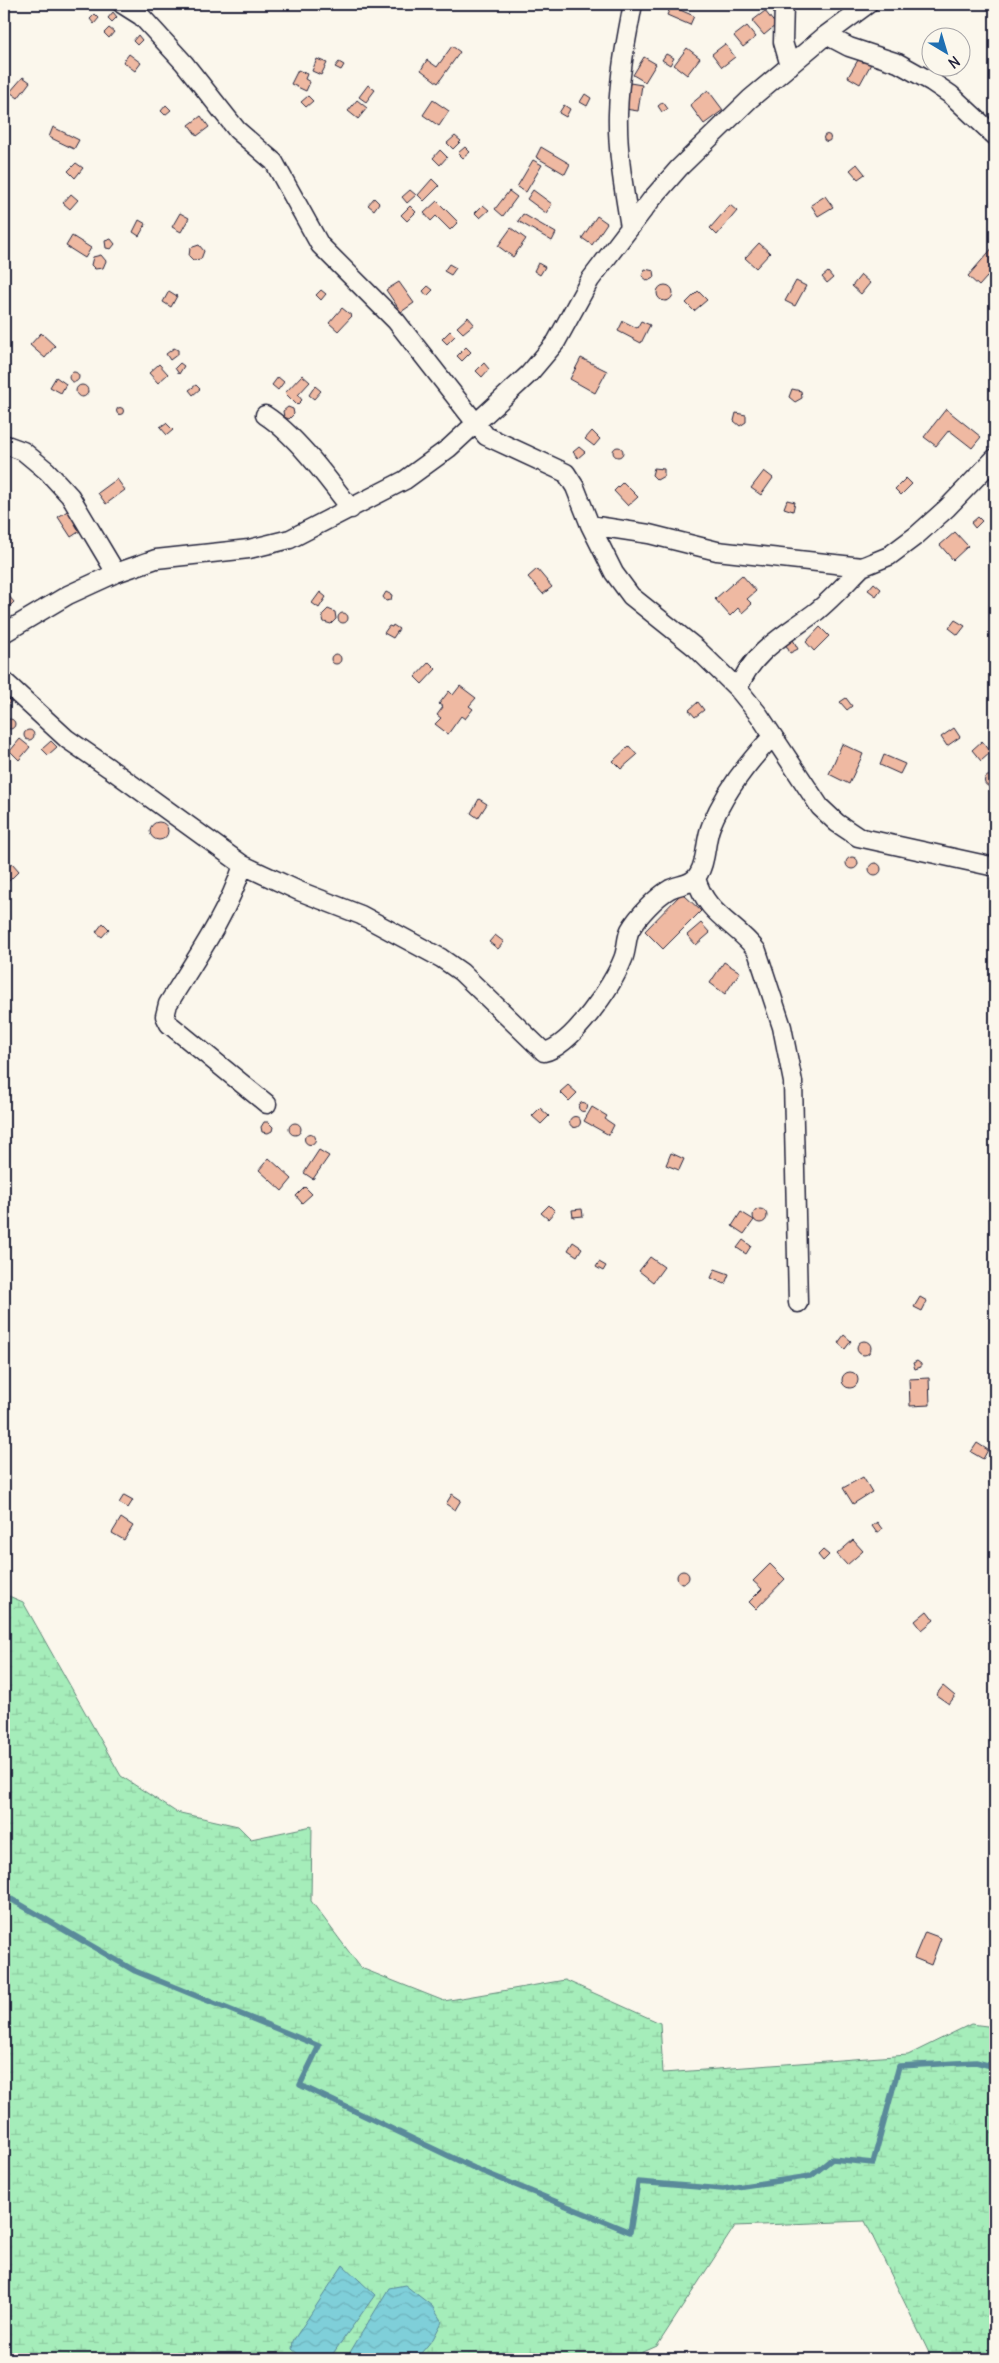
<svg xmlns="http://www.w3.org/2000/svg" width="999" height="2363" font-family="Delius,sans-serif">
<style>
.wetland{fill:url(#wetland-marsh);stroke:#64887a}
.water{fill:url(#water-waves);stroke:#5a8a9a}
.lines{fill:none;stroke-linecap:round;stroke-linejoin:round}
.stream{stroke:#5a8a9a;stroke-width:5.5}
.building{fill:#efb9a2;stroke:#22223b}
.minor-casing{stroke:#22223b;stroke-width:21}
.minor{stroke:#fbf7ec;stroke-width:18}
</style>
<defs>
<pattern id="wetland-marsh" width="20" height="14" patternUnits="userSpaceOnUse" patternTransform="scale(1.25)"><rect width="20" height="14" fill="#a5edba"/><path d="M1 5h8M5 5V1M11 12h8M15 12V8" fill="none" stroke="#8ecba1"/></pattern>
<pattern id="water-waves" width="16" height="10" patternUnits="userSpaceOnUse" patternTransform="scale(1.25)"><rect width="16" height="10" fill="#7fcfd9"/><path d="M0 5q4-4 8 0t8 0" fill="none" stroke="#6db1bb"/></pattern>
</defs>
<rect width="100%" height="100%" fill="#fbf7ec"/>
<filter id="ink" filterUnits="userSpaceOnUse"><feTurbulence type="fractalNoise" baseFrequency=".02" numOctaves="2"/><feDisplacementMap in="SourceGraphic" scale="10" xChannelSelector="R" yChannelSelector="G"/><feConvolveMatrix kernelMatrix="1 2 1 2 8 2 1 2 1" color-interpolation-filters="sRGB"/></filter>
<g filter="url(#ink)">
<!-- wetland -->
<path class="wetland" d="M4,1594L23,1602L121,1776L176,1812L238,1826L251,1839L312,1826L311,1901L361,1968L444,2001L565,1980L660,2023L663,2073L908,2055L971,2024L995,2027V2359H932L865,2221L735,2226L657,2346L628,2359H4Z"/>
<!-- water -->
<path class="water" d="M343,2265L375,2295L329,2359H304L292,2349L293,2341Z
M405,2285L432,2306L442,2322L433,2339L416,2359H346L389,2288Z"/>
<g class="lines">
<!-- stream -->
<path class="stream" d="M4,1895L135,1971L319,2046L300,2085L474,2168L630,2232L638,2182L723,2189L811,2176L832,2159L873,2163L899,2066L976,2062L995,2067"/>
</g>
<!-- building -->
<path class="building" d="M671,6L694,16L690,25L667,15Z
M765,11L776,25L764,35L752,21Z
M113,12L117,17L112,22L108,18Z
M95,14L99,18L94,24L90,19Z
M747,26L756,37L743,47L734,36Z
M109,28L114,32L109,38L104,33Z
M138,35L142,40L137,45L133,41Z
M725,44L735,57L722,67L712,54Z
M452,46L460,52L438,83L421,70L427,60L437,67Z
M687,48L700,58L687,75L674,65Z
M129,54L141,63L135,71L123,62Z
M666,54L674,58L670,65L662,60Z
M861,55L872,62L860,84L848,77Z
M644,57L656,64L645,82L633,75Z
M317,59L327,63L321,75L312,71Z
M339,62L344,65L341,70L335,67Z
M962,65L964,68L956,76L949,68H962Z
M298,70L307,74L305,79L310,82L306,91L291,84Z
M23,77L30,82L18,98L10,92Z
M630,83L642,85L638,111L625,109Z
M368,85L375,90L366,102L359,97Z
M708,90L723,110L704,124L690,105Z
M585,94L591,98L587,106L580,102Z
M308,96L313,101L306,107L301,102Z
M357,100L367,108L358,119L348,111Z
M433,100L449,111L439,126L423,115Z
M663,102L668,109L662,112L658,106Z
M166,105L171,110L165,115L161,111Z
M564,105L570,109L566,117L559,113Z
M201,116L209,127L197,136L189,125Z
M53,127L79,140L74,149L49,137Z
M823.5 138a3.5 3.5 0 1 1 7 0a3.5 3.5 0 1 1-7 0Z
M455,136L461,141L453,149L447,143Z
M465,147L470,152L463,158L458,153Z
M541,147L570,164L565,174L536,157Z
M440,150L447,157L440,165L433,158Z
M533,160L542,165L526,192L517,187Z
M76,163L83,168L75,178L68,171Z
M857,164L865,174L858,179L850,170Z
M432,179L439,186L424,201L418,195Z
M410,190L416,195L407,203L402,197Z
M533,190L552,204L546,213L527,199Z
M509,191L517,197L503,216L495,209Z
M71,194L78,200L70,209L63,203Z
M825,196L833,207L818,216L811,205Z
M374,198L379,203L374,210L368,205Z
M437,201L458,222L450,230L436,216L431,221L424,213Z
M483,205L489,210L480,218L475,213Z
M730,205L737,211L717,235L710,228Z
M410,206L416,212L407,221L401,215Z
M180,213L189,218L181,232L172,227Z
M523,214L556,233L552,241L518,221Z
M597,216L607,223L592,245L582,238Z
M139,220L146,224L139,236L133,232Z
M511,228L526,239L513,257L498,246Z
M72,236L91,248L85,258L66,246Z
M111,239L115,244L111,249L106,248L105,241Z
M759,243L770,253L756,268L745,258Z
M199,245L204,251L201,259L193,260L189,256L190,248Z
M995,245V268L979,286L968,276Z
M101,255L106,261L103,268L95,269L91,265L93,257Z
M538,263L545,267L540,275L534,271Z
M449,264L456,268L451,275L444,271Z
M645,269L654,271L655,277L648,281L642,276Z
M828,272L833,278L827,283L822,277Z
M861,275L870,283L861,294L852,286Z
M796,281L806,286L795,306L785,301Z
M399,282L414,303L401,312L386,290Z
M657 293a8 8 0 1 1 16 0a8 8 0 1 1-16 0Z
M428,286L433,290L427,296L423,291Z
M321,290L326,294L321,300L316,295Z
M169,291L177,296L171,307L163,302Z
M698,291L707,300L694,311L686,303Z
M342,308L352,316L338,331L329,323Z
M468,317L474,324L463,333L457,327Z
M623,321L637,328L641,321L650,325L641,343L618,331Z
M450,331L455,336L447,344L442,339Z
M41,333L55,346L45,358L30,345Z
M466,347L471,352L462,361L457,356Z
M174,348L178,350V354L170,360L166,354Z
M581,358L607,371L595,393L570,379Z
M180,363L184,366L179,374L175,368Z
M484,363L489,369L482,377L476,371Z
M159,364L168,374L158,383L149,373Z
M69 377a5 5 0 1 1 10 0a5 5 0 1 1-10 0Z
M302,375L310,382L298,395L302,400L297,405L285,393Z
M56,377L66,384L61,393L50,387Z
M278,377L284,382L278,390L272,385Z
M196,385L200,389L193,395L189,390Z
M76 391a6 6 0 1 1 12 0a6 6 0 1 1-12 0Z
M315,386L321,391L314,399L309,395Z
M792,389L801,391L802,398L795,402L789,397Z
M288,407L293,409L294,414L289,419L284,417L283,411Z
M116.5 411a3.5 3.5 0 1 1 7 0a3.5 3.5 0 1 1-7 0Z
M946,409L981,437L972,448L949,430L936,446L924,437Z
M736,413L746,415V422L740,426L734,421Z
M166,423L173,430L167,435L160,427Z
M592,431L600,439L594,446L585,439Z
M579,447L585,452L578,458L573,452Z
M613 452a5 5 0 1 1 10 0a5 5 0 1 1-10 0Z
M654,468L664,469V476L657,480L652,475Z
M764,471L773,478L761,495L751,488Z
M906,478L912,484L901,495L895,489Z
M117,479L125,490L106,504L98,493Z
M623,482L638,497L628,506L614,491Z
M787,500L795,502L793,511L784,508Z
M69,510L83,529L71,537L58,517Z
M978,517L982,521L975,528L971,523Z
M955,532L968,546L953,560L940,545Z
M537,569L552,587L543,594L528,577Z
M742,575L756,591L747,599L752,604L742,613L738,608L730,616L715,599Z
M874,583L881,589L876,596L868,590Z
M320,592L326,597L319,608L312,603Z
M386,592L392,595L391,600L386,601L383,597Z
M7,594L14,602L7,609L4,606V597Z
M328,609L335,612L336,619L331,624L324,622L322,615Z
M338 618a5 5 0 1 1 10 0a5 5 0 1 1-10 0Z
M955,620L965,626L958,635L949,628Z
M393,625L399,629L393,638L384,633L389,626L392,627Z
M820,627L829,636L814,651L806,642Z
M791,636L798,649L790,653L784,641Z
M331 659a5 5 0 1 1 10 0a5 5 0 1 1-10 0Z
M429,662L436,669L422,684L415,677Z
M460,686L476,698L469,706L473,709L465,719L461,716L448,734L435,724L441,718L437,715L443,707L439,704L449,691L453,695Z
M4,697L9,699L10,703L4,707Z
M846,698L852,706L847,710L840,702Z
M698,702L704,710L695,717L689,710Z
M5 724a5 5 0 1 1 10 0a5 5 0 1 1-10 0Z
M954,728L960,737L947,746L941,737Z
M24 735a5 5 0 1 1 10 0a5 5 0 1 1-10 0Z
M20,739L30,747L19,760L10,751Z
M51,741L57,747L48,755L42,749Z
M982,741L991,752L981,761L972,750Z
M842,744L863,754L849,784L829,774Z
M629,746L637,755L621,769L613,761Z
M884,755L905,764L900,774L880,765Z
M984.5 781a5.5 5.5 0 1 1 11 0a5.5 5.5 0 1 1-11 0Z
M479,799L487,804L478,818L471,813Z
M150 831a9 9 0 1 1 18 0a9 9 0 1 1-18 0Z
M846 863a6 6 0 1 1 12 0a6 6 0 1 1-12 0Z
M869 869a6 6 0 1 1 12 0a6 6 0 1 1-12 0Z
M12,863L19,871L4,886V872Z
M682,893L701,911L663,949L645,931Z
M103,923L109,929L102,937L96,932Z
M701,923L710,933L696,945L687,935Z
M495,935L504,942L498,949L489,942Z
M724,962L740,972L725,994L710,983Z
M568,1085L577,1093L569,1101L560,1092Z
M578.5 1107a4.5 4.5 0 1 1 9 0a4.5 4.5 0 1 1-9 0Z
M592,1107L607,1116L605,1119L614,1125L609,1135L584,1121Z
M540,1108L549,1116L541,1124L532,1116Z
M569.5 1122a5.5 5.5 0 1 1 11 0a5.5 5.5 0 1 1-11 0Z
M264,1122H268L273,1127L272,1131L268,1133L262,1132L261,1127Z
M289 1129a6 6 0 1 1 12 0a6 6 0 1 1-12 0Z
M304.5 1139a5.5 5.5 0 1 1 11 0a5.5 5.5 0 1 1-11 0Z
M319,1150L329,1156L313,1179L304,1173Z
M671,1153L684,1159L679,1170L666,1165Z
M269,1158L292,1179L282,1191L259,1170Z
M305,1187L312,1194L302,1203L296,1196Z
M549,1205L555,1211L548,1219L541,1213Z
M582,1209L583,1216L573,1217L572,1210Z
M753 1216a7 7 0 1 1 14 0a7 7 0 1 1-14 0Z
M741,1212L754,1220L744,1234L732,1226Z
M743,1240L751,1246L746,1254L737,1248Z
M573,1242L582,1248L577,1256L568,1250Z
M650,1257L664,1267L653,1282L639,1271Z
M599,1262L606,1266L603,1271L596,1267Z
M715,1269L729,1274L725,1284L711,1278Z
M920,1297L927,1301L922,1311L914,1307Z
M844,1335L851,1341L845,1349L838,1343Z
M857 1348a7 7 0 1 1 14 0a7 7 0 1 1-14 0Z
M917,1361L921,1364V1367L915,1369L913,1363Z
M842 1380a8 8 0 1 1 16 0a8 8 0 1 1-16 0Z
M929,1378L930,1405L910,1406L909,1379Z
M977,1443L988,1450L983,1459L971,1452Z
M863,1477L872,1492L853,1504L843,1488Z
M452,1494L461,1500L455,1510L446,1504Z
M124,1495L133,1500L128,1508L119,1503Z
M121,1518L133,1526L124,1540L112,1533Z
M877,1522L882,1529L877,1533L872,1526Z
M853,1540L863,1551L847,1565L837,1554Z
M823,1550L829,1555L823,1561L818,1555Z
M770,1564L785,1579L756,1609L749,1602L762,1589L753,1581Z
M677 1577a6 6 0 1 1 12 0a6 6 0 1 1-12 0Z
M927,1611L934,1620L922,1630L915,1621Z
M943,1686L955,1696L949,1704L936,1695Z
M925,1932L941,1938L931,1965L914,1958Z"/>
<g class="lines">
<defs>
<path id="minor" d="M122,4L141,16L184,63L237,130L274,162L320,245L396,321L486,436L566,473L575,487L590,525L614,573L631,596L696,648L738,689L759,715L820,807L837,823L858,837L995,867
M784,4L783,42L790,66
M826,35L849,47L898,63L932,82L951,95L995,136
M630,227C624,190 617,152 618,114C619,77 626,40 633,4
M265,415C296,435 328,479 351,509
M4,444L23,451L47,471L70,496L116,573
M590,525L649,534L717,551L862,567L889,556L917,535L947,508L995,458
M4,633L68,595L116,573L156,559L249,549L290,539L405,480L449,448L529,374L556,342L590,280L651,200L679,168L750,99L826,35L868,4
M4,681L67,739L109,768L243,865L299,891L361,915L441,958L461,972L544,1052C572,1046 613,985 623,959C627,950 626,938 630,930C638,916 656,897 670,889C680,884 693,885 699,873C707,860 705,840 711,826C725,791 747,763 773,736
M738,689C752,651 787,634 817,611C833,598 847,582 862,567
M243,865C227,915 195,960 168,1004L165,1016L169,1024L267,1104
M696,878C706,915 736,923 757,951L782,1027L793,1082L798,1303"/>
</defs>
<!-- minor casing -->
<use href="#minor" class="minor-casing"/>
<!-- minor -->
<use href="#minor" class="minor"/>
</g>
</g>
<!-- margin -->
<rect width="999" height="2363" fill="none" stroke="#fbf7ec" stroke-width="20"/>
<rect x="10" y="10" width="979" height="2343" fill="none" stroke="#22223b" stroke-width="2" filter="url(#ink)"/>
<!-- north arrow -->
<g transform="translate(946 52) rotate(142)"><circle r="24" fill="#fbf7ec" stroke="#a4a2a5"/>
<path d="M0-4L9 19L0 12L-9 19Z" fill="#1f6fb2"/>
<text y="-8" font-size="14" font-weight="bold" text-anchor="middle" fill="#22223b">N</text>
</g>
</svg>
